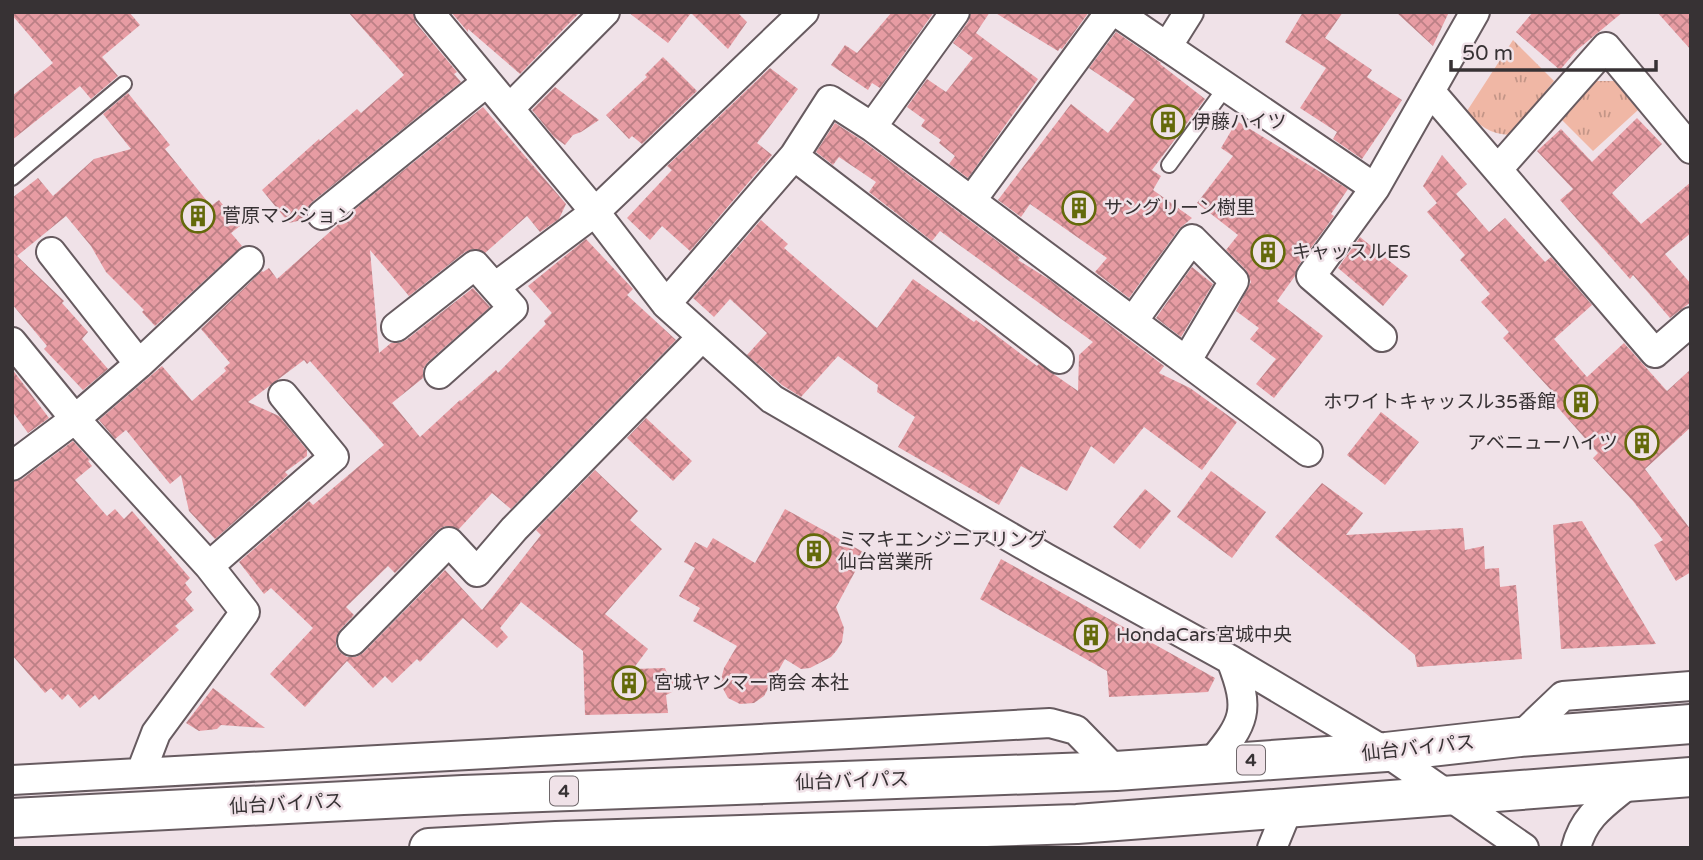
<svg xmlns="http://www.w3.org/2000/svg" width="1703" height="860" font-family="'Varela Round','Noto Sans JP',sans-serif">
<style>
.park{fill:url(#park-tufts)}
.building{fill:url(#building-cross-hatch)}
.lines{fill:none;stroke-linecap:round;stroke-linejoin:round}
.lane-casing{stroke:#675b60;stroke-width:18}
.street-casing{stroke:#675b60;stroke-width:32}
.highway-casing{stroke:#675b60;stroke-width:42}
.lane{stroke:#fff;stroke-width:14}
.street{stroke:#fff;stroke-width:28}
.highway{stroke:#fff;stroke-width:38}
.labels{text-anchor:middle;dominant-baseline:central;stroke-width:5;stroke-linejoin:round;paint-order:stroke}
.shield{fill:#f0e2e8;stroke:#6e676a;stroke-width:2}
.shield-label{font-size:18px;font-weight:bold;fill:#373234}
.poi-label{font-size:19px;fill:#373234;stroke:#f0e2e8;text-anchor:start}
.street-label{font-size:19px;fill:#373234;stroke:#f0e2e8}
</style>
<defs>
<pattern id="park-tufts" width="24" height="20" patternUnits="userSpaceOnUse" patternTransform="scale(1.75)"><rect width="24" height="20" fill="#f0b7a5"/><path d="M3 7l-1-3M5 7V3M7 7l1-3M15 17l-1-3M17 17v-4M19 17l1-3" fill="none" stroke="#c39587"/></pattern>
<pattern id="building-cross-hatch" width="8" height="8" patternUnits="userSpaceOnUse" patternTransform="scale(1.75)"><rect width="8" height="8" fill="#e79ca3"/><path d="M0 0l8 8M0 8l8-8" fill="none" stroke="#bc8086"/></pattern>
</defs>
<rect width="100%" height="100%" fill="#f0e2e8"/>
<!-- park -->
<path class="park" d="M1513,40L1554,81L1510,135C1490,134 1479,126 1467,111Z
M1592,81H1614L1638,110L1593,151L1561,119Z"/>
<!-- building -->
<path class="building" d="M12,12H129L140,25L102,57L118,76L91,99L80,86L12,140V96L53,63L12,15Z
M348,12H413L416,23L457,72L454,74L461,82L312,202L306,210V219L289,223L262,190L319,139L320,141L357,109L361,113L404,75Z
M451,12H580L520,74L468,29V32Z
M628,12H737L747,22L728,49L691,13L668,43Z
M892,12H934L880,88L872,83L868,90L831,65L845,45L857,53Z
M971,12H990L976,33L1038,79L968,178L949,164L955,156L939,143L941,140L921,126L925,120L907,107L927,79L946,92L973,58L953,43L968,22Z
M994,12H1089L1062,49L1060,48L1058,51Z
M1303,12H1343L1325,38L1372,70L1367,77L1402,100L1362,159L1333,139L1337,132L1300,108L1326,68L1285,42Z
M1396,12H1449L1433,46Z
M1533,12H1623L1577,50L1560,70L1516,32Z
M1657,12H1691V50Z
M1116,32L1161,63L1160,64L1205,99L1152,170L1161,176L1153,190L1192,218L1179,229L1129,298L1095,272L1107,258L1030,204L1021,217L998,200L1071,104L1108,133L1135,99L1089,68Z
M663,57L697,91L642,144L632,136L629,139L606,115L647,77L645,75Z
M770,68L798,89L757,143L772,155L690,251L662,226L650,240L627,218L672,170L667,166Z
M555,87L599,120L581,132L573,135L565,145L554,137L532,110Z
M128,93L170,145L165,149L211,206L219,200L240,226L231,233L242,246L155,326L142,312L144,310L106,272L91,246L66,216L17,256L64,301L62,303L88,332L82,339L108,369L83,390L44,349L47,346L12,304V198L38,178L53,196L94,159L131,149L103,114Z
M483,107L566,204L559,219L540,232L527,216L485,253L473,249L465,252L409,296L370,250L379,353L391,343H399L406,340L473,288L490,307L428,362L423,369V378L392,403L420,437L460,400L461,401L496,370L498,373L546,324L544,321L552,313L528,286L586,239L633,289L627,295L676,340L511,509L492,493L459,529L445,526L438,530L395,573L388,566L346,607L354,615L340,630L336,638V646L341,653L347,657H356L363,653L445,570L482,610L541,535L536,530L595,470L638,511L630,520L662,549L605,614L648,649L633,669L665,668L667,673L674,674L672,692L666,695L668,713L585,715L583,651L521,602L500,628L508,637L497,648L463,618L420,662L417,659L392,683L385,676L373,688L347,661L305,707L270,674L313,628L271,588L264,594L239,562L309,501L313,505L384,445L310,361L307,364L304,360L248,402L279,416L307,450V456L285,472L288,475L215,539L189,511L181,475L170,484L126,430L115,439L99,420L162,366L192,401L226,371L224,368L230,363L201,329L262,271L263,272L269,268L277,279L360,205Z
M1637,118L1662,144L1612,193L1641,224L1691,182V233L1665,254L1691,284V302L1670,318L1633,275L1630,279L1560,200L1573,189L1537,151L1561,129L1592,162Z
M1237,121L1348,189L1331,214L1334,216L1298,266L1295,276L1277,301L1323,336L1274,398L1256,384L1276,359L1250,339L1259,328L1236,311L1251,282L1246,270L1226,250L1238,235L1197,203L1233,156L1221,148Z
M835,123L863,141L1020,258L1018,260L1050,280L1164,366L1159,373L1190,388L1237,422L1202,470L1144,427L1114,464L1091,446L1067,491L1021,466L999,505L898,447L915,417L877,392L878,385L838,356L801,397L782,385L747,355L767,333L730,299L714,317L693,298L761,220L788,244L784,248L877,328L913,279L974,322L976,320L1037,366L1039,364L1078,391L1079,355L1093,342L940,231L932,241L869,192L876,182L839,157L833,165L816,152Z
M1442,155L1467,184L1456,194L1489,232L1505,218L1545,262L1551,257L1592,305L1554,339L1587,377L1624,343L1667,391L1691,369V427L1645,469L1691,530V572L1676,581L1654,545L1663,540L1633,501L1593,458L1598,453L1546,394L1551,390L1503,338L1509,332L1481,302L1490,294L1460,260L1465,255L1427,212L1437,203L1423,186Z
M1360,237L1408,276L1383,306L1338,268Z
M1192,267L1213,284L1181,337L1156,318Z
M12,369L49,418L28,433L12,411Z
M1381,412L1419,442L1385,485L1347,455Z
M646,418L692,461L673,481L627,438Z
M73,441L90,460L88,461L92,466L75,480L107,516L115,509L124,519L132,511L190,578L185,583L192,592L185,599L194,610L175,626L179,630L99,700L95,695L80,708L68,694L62,700L51,688L45,693L12,655V482L22,479Z
M1211,471L1266,512L1232,558L1177,517Z
M1322,483L1363,513L1346,535L1463,528L1465,550L1484,546L1485,569L1499,568L1500,587L1516,585L1522,659L1417,667L1415,655L1275,537Z
M1145,489L1171,511L1140,549L1113,527Z
M785,509L865,553L836,607L844,628L842,642L837,650L831,657L810,668L801,669L785,659L764,696L754,703L740,704L728,698L720,683L724,668L737,646L693,621L700,608L679,596L695,568L684,562L695,542L707,548L713,538L755,563Z
M1582,521L1656,644L1561,649L1553,525Z
M1001,559L1215,678L1208,692L1109,697L1107,671L980,599Z
M213,688L265,728L221,725L217,729L199,731L186,723Z"/>
<g class="lines">
<defs>
<path id="lane" d="M1169,165L1226,87
M12,178L124,84"/>
<path id="street" d="M429,12L595,212L666,304L772,399L1046,558L1231,660L1386,752L1524,848
M1116,12L1375,188
M1167,47L1189,12
M1430,91L1655,353L1691,322
M510,108L605,12
M872,127L955,12
M794,156L1059,359
M1498,169L1606,47L1691,149
M971,201L1110,12
M322,215L487,82
M51,252L139,364
M495,287L595,212L804,12
M666,304L794,156L830,100L872,127L1308,452
M1133,321L1192,239L1234,281L1187,360
M396,327L475,265L513,308L439,374
M1382,337L1311,276L1375,188L1475,12
M12,342L75,419L209,566L245,612L156,733L141,772
M12,466L75,419L139,364L249,261
M209,566L334,457L283,395
M352,641L449,542L477,572L514,529L702,337
M1520,737L1563,696L1691,686
M1212,762C1245,722 1251,711 1231,660
M12,780L1050,723L1076,730L1116,771
M1272,848L1288,809
M1576,848C1584,815 1606,803 1631,782"/>
<path id="highway" d="M12,818L463,795L1116,771L1386,752L1520,737L1691,724
M429,848L556,841L1077,824L1691,777"/>
</defs>
<!-- lane casing -->
<use href="#lane" class="lane-casing"/>
<!-- street casing -->
<use href="#street" class="street-casing"/>
<!-- highway casing -->
<use href="#highway" class="highway-casing"/>
<!-- lane -->
<use href="#lane" class="lane"/>
<!-- street -->
<use href="#street" class="street"/>
<!-- highway -->
<use href="#highway" class="highway"/>
</g>
<!-- icons -->
<defs>
<symbol id="building-ring" viewBox="-11 -11 22 22"><circle r="9.5" fill="#f0e2e8" stroke="#646a0b" stroke-width="1.5"/><path d="M-4-6H4V6H1V3H-1V6H-4ZM-2.5-4.3h1.7v1.8h-1.7ZM.8-4.3h1.7v1.8H.8ZM-2.5-1h1.7V.8h-1.7ZM.8-1h1.7V.8H.8Z" fill="#646a0b"/></symbol>
</defs>
<g fill-rule="evenodd">
<use href="#building-ring" x="1149" y="103" width="38" height="38"/>
<use href="#building-ring" x="1060" y="189" width="38" height="38"/>
<use href="#building-ring" x="179" y="197" width="38" height="38"/>
<use href="#building-ring" x="1249" y="233" width="38" height="38"/>
<use href="#building-ring" x="1562" y="383" width="38" height="38"/>
<use href="#building-ring" x="1623" y="424" width="38" height="38"/>
<use href="#building-ring" x="795" y="532" width="38" height="38"/>
<use href="#building-ring" x="1072" y="616" width="38" height="38"/>
<use href="#building-ring" x="610" y="664" width="38" height="38"/>
</g>
<g class="labels">
<!-- shield labels -->
<g class="shield">
<rect x="1237" y="745.5" width="28" height="29" rx="5"/>
<rect x="550" y="776.5" width="28" height="29" rx="5"/>
</g>
<g class="shield-label">
<text x="1251" y="760">4</text>
<text x="564" y="791">4</text>
</g>
<!-- poi labels -->
<g class="poi-label">
<text x="1192" y="122">伊藤ハイツ</text>
<text x="1104" y="208">サングリーン樹里</text>
<text x="222" y="216">菅原マンション</text>
<text x="1292" y="252">キャッスルES</text>
<text x="1556" y="402" text-anchor="end">ホワイトキャッスル35番館</text>
<text x="1618" y="443" text-anchor="end">アベニューハイツ</text>
<text x="838" y="540">ミマキエンジニアリング<tspan x="838" dy="22">仙台営業所</tspan></text>
<text x="1116" y="635">HondaCars宮城中央</text>
<text x="654" y="683">宮城ヤンマー商会 本社</text>
</g>
<!-- street labels -->
<g class="street-label">
<text transform="translate(1418 748) rotate(-6)">仙台バイパス</text>
<text transform="translate(852 781) rotate(-2)">仙台バイパス</text>
<text transform="translate(286 804) rotate(-3)">仙台バイパス</text>
</g>
</g>
<!-- border -->
<rect width="1703" height="860" fill="none" stroke="#373234" stroke-width="28"/>
<!-- scale -->
<path d="M1451 60v10h205v-10" fill="none" stroke="#373234" stroke-width="3.5"/>
<text x="1462" y="60" font-size="21" fill="#373234" stroke="#f0e2e8" stroke-width="5" paint-order="stroke">50 m</text>
</svg>
